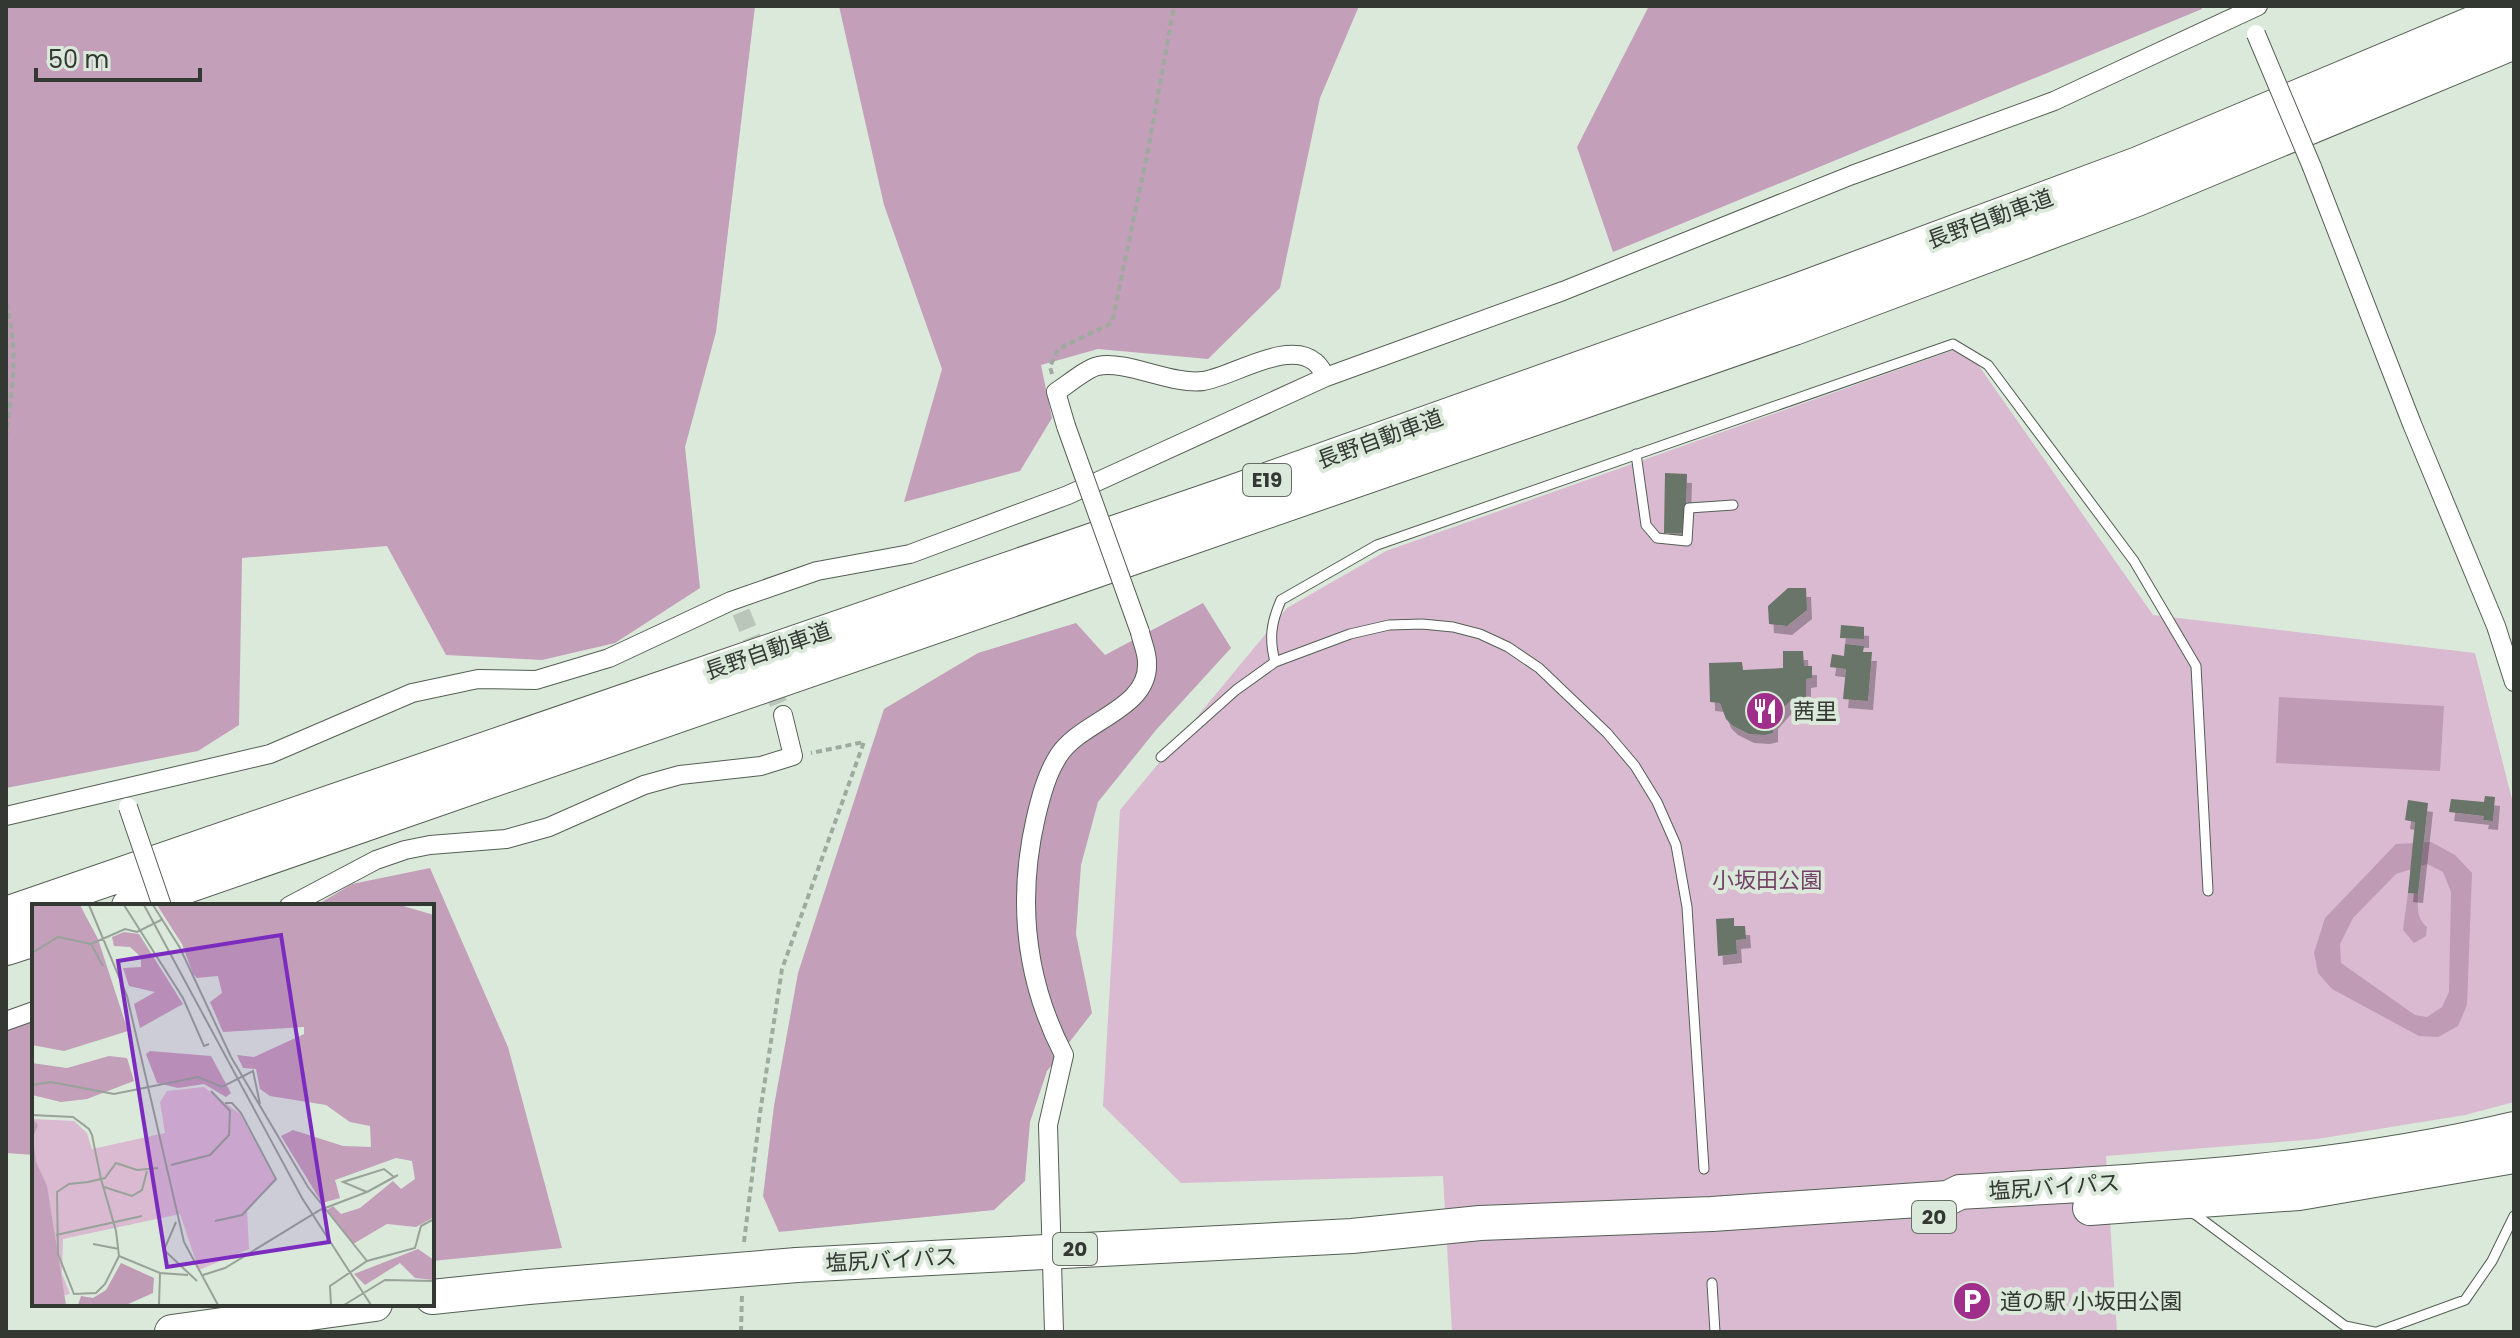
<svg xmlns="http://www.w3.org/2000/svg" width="2520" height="1338" font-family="Poppins,'Noto Sans JP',sans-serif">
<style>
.green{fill:#d9bad0}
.forest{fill:#c39fb9}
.water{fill:#bf9bb5;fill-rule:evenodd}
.building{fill:#687468;filter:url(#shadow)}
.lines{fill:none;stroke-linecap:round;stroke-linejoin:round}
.street-tunnel{stroke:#b9c6b9;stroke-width:18;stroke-dasharray:18 9;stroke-linecap:butt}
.lane-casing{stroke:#535f53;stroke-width:11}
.street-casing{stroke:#535f53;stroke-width:20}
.highway-casing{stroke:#535f53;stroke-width:36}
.path{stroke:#9faa9f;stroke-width:4;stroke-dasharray:6 4;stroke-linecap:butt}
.lane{stroke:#fff;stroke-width:9}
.street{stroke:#fff;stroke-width:18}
.highway{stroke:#fff;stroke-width:34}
.street-bridge-casing{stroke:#535f53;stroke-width:20;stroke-linecap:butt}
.highway-bridge-casing{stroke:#535f53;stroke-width:36;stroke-linecap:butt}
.street-bridge{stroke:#fff;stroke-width:18}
.highway-bridge{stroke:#fff;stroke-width:34}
.labels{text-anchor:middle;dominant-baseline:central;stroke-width:8;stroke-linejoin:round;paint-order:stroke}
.shield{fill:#dbe9db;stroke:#656d65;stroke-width:2}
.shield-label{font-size:20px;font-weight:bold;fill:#333833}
.street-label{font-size:22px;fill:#333833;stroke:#dbe9db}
.poi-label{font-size:22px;fill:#333833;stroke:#dbe9db;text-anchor:start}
.park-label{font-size:22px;fill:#734267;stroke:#dbe9db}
.inset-road{fill:none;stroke:#98a298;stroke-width:2}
.view{fill:#7b2cbf;fill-opacity:0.15;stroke:#7b2cbf;stroke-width:4}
.inset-edge{fill:none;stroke:#333833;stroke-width:4}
</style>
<defs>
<filter id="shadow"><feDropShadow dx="5" dy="9" stdDeviation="0" flood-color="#0004"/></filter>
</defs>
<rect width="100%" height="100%" fill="#dbe9db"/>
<!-- green -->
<path class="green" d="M1965,346L2153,615L2475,653L2514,807V1102L2465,1115L2317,1139L2106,1156L2117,1332H1452L1443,1176L1181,1183L1103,1106L1120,810L1287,608L1386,551Z"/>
<!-- forest -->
<path class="forest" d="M6,6H755L716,332L685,447L700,588L615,643L542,660L446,655L387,546L242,558L239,725L198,751L6,788Z
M839,6H1359L1320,98L1280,288L1208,359L1098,349L1041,365L1052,418L1020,471L904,502L942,369L884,205Z
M1649,6H2201L2202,9L1613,252L1577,147Z
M1203,603L1231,648L1156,730L1098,802L1081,865L1076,934L1092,1013L1047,1071L1030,1122L1025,1181L994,1210L779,1232L763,1196L774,1106L798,973L884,709L978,653L1076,623L1105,655Z
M430,868L508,1047L562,1248L432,1261V906H315L352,884Z
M34,1022V1155L6,1153V1029Z"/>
<!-- water -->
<path class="water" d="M2279,697L2444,706L2440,771L2276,763Z
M2431,842L2455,855L2472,873L2467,1005L2458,1026L2438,1037L2419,1036L2332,989L2318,973L2314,953L2325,918L2396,844ZM2427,864L2443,872L2451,892L2449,992L2442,1007L2427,1017L2415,1015L2341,963L2340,944L2353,918L2396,874Z
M2408,893L2418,894C2418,907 2416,918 2427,927L2426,936L2414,943L2403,930Z"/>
<!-- building -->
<path class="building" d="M1665,473L1687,474L1685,533H1664Z
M1788,588H1806L1807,610L1787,626L1769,624L1768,606Z
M1841,625L1864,627V639L1840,638Z
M1845,644L1864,646L1863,652H1872L1868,701L1843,699L1846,669L1830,667L1832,654L1844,656Z
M1783,651H1803L1804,666H1812V678L1806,679V702H1789L1773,720V733L1765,735L1749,734L1733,726L1726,719L1720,703L1710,702L1709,663L1742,662L1743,670L1783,668Z
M2485,796L2495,797L2493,821L2483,820L2484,816L2449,812L2451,799L2484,802Z
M2408,800L2428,803L2418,894L2408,893L2415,822L2405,820Z
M1734,918V926H1745L1746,939L1736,940L1737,954L1718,956L1716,919Z"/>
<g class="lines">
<!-- street-tunnel -->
<path class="street-tunnel" d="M741,612L783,715"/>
<defs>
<path id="lane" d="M1636,454L1646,525L1657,538L1687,541L1689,508L1733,505
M1275,662C1269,638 1271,623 1281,600L1377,545L1953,344L1988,365L2134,561L2196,666L2208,891
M1161,757L1236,690L1275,662L1350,634L1389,625L1422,624L1453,627L1480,634L1508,647L1539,668L1607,733L1635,766L1657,802L1676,845L1687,907L1704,1169
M2188,1211L2196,1215L2345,1326L2374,1332
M1712,1283L1715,1332
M2377,1332L2465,1300L2492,1261L2514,1216"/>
<path id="street" d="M2312,167L2412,424L2496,626L2514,682
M1066,426L1056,392C1066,386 1087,368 1098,366C1126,360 1172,385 1203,381C1232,377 1288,339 1315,362C1320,366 1323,372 1326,377
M6,816L270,754L412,693L478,679L536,680L609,658L731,601L817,571L910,554L1068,495L1326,377L1563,291L1852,175L2054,101L2258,6
M289,906L376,860L405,850L430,845L506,839L549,827L644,785L680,775L761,766L793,756L783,715
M6,1021L34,1011
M1054,1332L1048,1125L1064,1055C1025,980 1017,899 1036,817C1041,796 1047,773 1059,755C1082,720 1150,709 1147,662C1147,652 1142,642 1140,632"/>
<path id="highway" d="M129,906L1794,328L2137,199L2514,42
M6,914L1236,491L1791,293L2138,164L2514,6
M6,948L34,939
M2090,1208L2299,1193L2514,1156
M797,1265L1352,1236L1480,1223L1712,1214L1948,1198L1960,1192C2149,1181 2329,1173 2514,1129
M432,1297L528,1287
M172,1332L375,1304"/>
</defs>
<!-- lane casing -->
<use href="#lane" class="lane-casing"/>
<!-- street casing -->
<use href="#street" class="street-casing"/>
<!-- highway casing -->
<use href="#highway" class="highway-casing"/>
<!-- path -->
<path class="path" d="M6,303C19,351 12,388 6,437
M1052,374L1050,367L1058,349L1112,323L1148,150L1174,6
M744,1242L760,1113L782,969L864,742L811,753
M741,1332L742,1294"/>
<!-- lane -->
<use href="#lane" class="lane"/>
<!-- street -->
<use href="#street" class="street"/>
<!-- highway -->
<use href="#highway" class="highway"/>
<defs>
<path id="street-bridge" d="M2256,34L2312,167
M1066,426L1140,632
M128,807L162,906"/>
<path id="highway-bridge" d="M528,1287L797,1265"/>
</defs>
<!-- street-bridge casing -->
<use href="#street-bridge" class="street-bridge-casing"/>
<!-- highway-bridge casing -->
<use href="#highway-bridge" class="highway-bridge-casing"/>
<!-- street-bridge -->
<use href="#street-bridge" class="street-bridge"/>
<!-- highway-bridge -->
<use href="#highway-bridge" class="highway-bridge"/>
</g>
<!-- icons -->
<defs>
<symbol id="restaurant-disc" viewBox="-11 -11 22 22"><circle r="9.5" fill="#a02e8b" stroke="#dbe9db"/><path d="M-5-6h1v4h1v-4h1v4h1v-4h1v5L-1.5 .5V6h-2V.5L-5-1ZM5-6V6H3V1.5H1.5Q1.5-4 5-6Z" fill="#fff"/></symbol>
<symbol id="parking-disc" viewBox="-11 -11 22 22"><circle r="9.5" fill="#a02e8b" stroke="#dbe9db"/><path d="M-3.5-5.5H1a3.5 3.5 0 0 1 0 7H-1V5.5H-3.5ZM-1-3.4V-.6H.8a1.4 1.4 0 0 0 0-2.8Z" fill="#fff"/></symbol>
</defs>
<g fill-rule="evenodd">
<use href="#restaurant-disc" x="1743" y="689" width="44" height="44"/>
<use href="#parking-disc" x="1950" y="1279" width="44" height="44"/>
</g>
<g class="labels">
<!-- shield labels -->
<g class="shield">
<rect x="1243" y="464" width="48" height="32" rx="6"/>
<rect x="1912" y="1201" width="44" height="32" rx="6"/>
<rect x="1053" y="1233" width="44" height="32" rx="6"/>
</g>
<g class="shield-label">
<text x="1267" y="480">E19</text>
<text x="1934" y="1217">20</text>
<text x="1075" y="1249">20</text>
</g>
<!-- street labels -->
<g class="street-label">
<text transform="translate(1990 219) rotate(-20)">長野自動車道</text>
<text transform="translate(1380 439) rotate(-20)">長野自動車道</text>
<text transform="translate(768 651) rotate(-19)">長野自動車道</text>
<text transform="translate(2054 1187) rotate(-4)">塩尻バイパス</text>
<text transform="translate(891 1260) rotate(-3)">塩尻バイパス</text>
</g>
<!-- poi labels -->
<g class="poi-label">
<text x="1793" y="711">茜里</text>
<text x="2000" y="1301">道の駅 小坂田公園</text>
</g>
<!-- park labels -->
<g class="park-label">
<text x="1767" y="880">小坂田公園</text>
</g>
</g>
<!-- overview -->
<g transform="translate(32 904)">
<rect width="402" height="402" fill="#dbe9db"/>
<path d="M172,183L208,210L244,277L215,305L217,345L167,366L148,310L31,335L30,370L38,390L0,398V215L42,217L55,229L60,245L133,229L128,198L135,187Z" fill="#d9bad0"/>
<path d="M0,1H48L66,35L96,127L32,147L0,141ZM125,1H368L402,11V313L384,323L355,320L321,340L295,306L301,302L309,310L328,304L361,277L369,285L383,275L380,257L364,254L303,276L308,294L290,299L249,232L261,226L311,242L339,243L338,222L318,218L294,201L238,192L228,185L224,165L211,164L205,151L222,153L272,130V123L191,128L178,98L190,89L186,72L165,74L161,70L150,40ZM92,28L107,30L151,100L108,124L102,100L123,88L97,82L91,64L109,63V53L98,43L82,42L80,33ZM118,147L179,152L199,189L194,193L172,180L146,184L125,179L114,150ZM77,152L95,154L102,177L55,195L29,198L0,191V159L35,164ZM0,214L6,221L1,233L4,258L15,282L34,401H0ZM386,345L402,356V376L383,374L368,359L333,381L322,370Z" fill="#c39fb9"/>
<path d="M89,359L122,374L121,389L94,401H46L49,392L61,394L74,386Z" fill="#bf9bb5"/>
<path class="inset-road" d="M57,1L95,92L152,338L186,401M92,1L151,94L172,142L177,140M112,1L270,294L339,401M121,1L148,44L199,153L276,283L335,357M0,49L26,33L59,40M71,62L59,40L93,25L105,28L131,15M0,181L19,178L82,190L166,173L190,183L221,167L228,200M0,211L41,213L57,225L60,231L69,275L84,327L87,352L73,380L64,389L42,390L26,350L25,288L37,280L56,278L69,275L73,274L84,259L105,266L126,264M139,261L178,251L197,231L198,207L179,187M72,283L100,292L110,286L115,267M335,288L366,271M183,317L210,311L244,275L209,209L200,199H193M144,318L132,346L165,377M24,331L110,312M61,340L87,345M87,352L128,369L156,371M171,371L193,364L288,306L335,288L311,278L352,265L362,273M127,401L128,369M299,401L298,382L335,357L383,344L389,322L402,315M312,401L353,376L402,377"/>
<path class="view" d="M249,31L297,338L135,363L86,57Z"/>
<rect width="402" height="402" class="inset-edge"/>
</g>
<!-- border -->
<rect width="2520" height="1338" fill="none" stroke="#333833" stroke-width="16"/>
<!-- scale -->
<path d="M36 68v12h164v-12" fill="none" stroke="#333833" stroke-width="4"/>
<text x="48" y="68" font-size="24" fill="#333833" stroke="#dbe9db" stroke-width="6" paint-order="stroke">50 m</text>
</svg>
